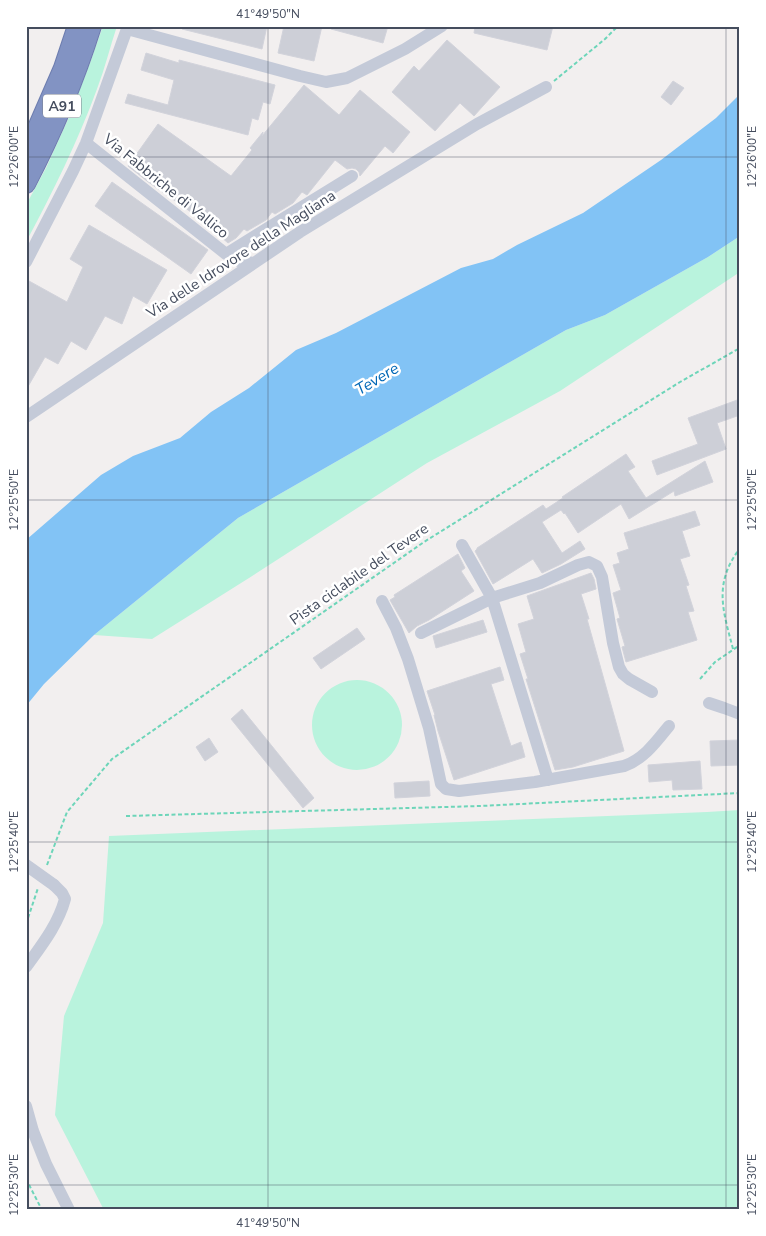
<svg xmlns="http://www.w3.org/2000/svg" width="766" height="1236" font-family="'Nunito Sans',sans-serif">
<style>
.green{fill:#b9f3dd}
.water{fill:#82c3f5}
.building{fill:#cdcfd7;stroke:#d2d3db}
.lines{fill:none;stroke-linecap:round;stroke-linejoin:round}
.highway-casing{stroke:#6d7daf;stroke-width:20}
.path{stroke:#6dd5b9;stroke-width:2;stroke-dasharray:4 2.5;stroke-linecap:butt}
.minor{stroke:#c4cad8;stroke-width:12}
.highway{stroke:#8293c3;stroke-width:18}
.minor-bridge{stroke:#c4cad8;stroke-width:12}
.ticks{fill:none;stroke:#454d5e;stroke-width:1;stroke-opacity:0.45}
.labels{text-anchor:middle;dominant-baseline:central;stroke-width:5;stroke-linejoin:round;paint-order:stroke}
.shield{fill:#fff;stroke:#7d828e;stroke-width:1}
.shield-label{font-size:14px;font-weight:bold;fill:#454d5e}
.street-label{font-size:15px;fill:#454d5e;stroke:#fff}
.water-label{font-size:16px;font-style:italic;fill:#0067b6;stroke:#fff}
.neatline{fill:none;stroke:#454d5e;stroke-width:2}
.ticks-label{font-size:12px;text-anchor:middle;fill:#454d5e}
</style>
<rect width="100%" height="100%" fill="#f2efef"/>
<!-- green -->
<path class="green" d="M103,26H117C110,47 105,68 97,89C78,141 53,192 26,242V205L46,168L70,115L90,63Z
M740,236V272L560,391L427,463L249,578L152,639L94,635L238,518L566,330L605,315L708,257Z
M312 725a45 45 0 1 1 90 0a45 45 0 1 1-90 0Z
M740,810V1210H104L55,1115L64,1016L103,923L109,836L707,812Z"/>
<!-- water -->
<path class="water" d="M740,94V236L708,257L605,315L566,330L238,518L94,635L44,684L26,706V540L101,475L133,456L180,438L211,412L249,388L296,350L336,333L461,268L493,259L517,245L583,213L661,160L716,118Z"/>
<!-- building -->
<path class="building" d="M182,26H267L262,49L182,29Z
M284,26H322L314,61L278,53Z
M331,26H388L383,43L331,29Z
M475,26H553L547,50L474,33Z
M447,40L500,87L474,116L460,103L435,131L392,92L414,66L419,71Z
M146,53L179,63V60L275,85L270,104L263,102L258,120L252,118L248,135L125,103L128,94L168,105L174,80L141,70Z
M673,81L684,88L671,105L661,97Z
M304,85L339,115L360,90L410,132L393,153L385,146L360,176L359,172L356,169L352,168L347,169L335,160L307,195L302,192L293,203L275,214L272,212L266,220L247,231L244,229L236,238L228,243L198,217L147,181L128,166L158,124L231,176L252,150L250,148L263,132L262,136Z
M112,182L208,250L191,274L95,206Z
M89,225L167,270L147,304L133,296L122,324L105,316L86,350L71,341L58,364L45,357L26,390V287L29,281L67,302L83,267L70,259Z
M740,399V415L717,423L726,449L657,475L652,461L698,444L688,418Z
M626,454L635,467L628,471L646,498L705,461L713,482L675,496L674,491L629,519L621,504L578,533L565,513L564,514L561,510L542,522L562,553L580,541L585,549L561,564L542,573L533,559L493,584L475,551L477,549V548L543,505L546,509L563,498L562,497Z
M695,511L700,525L682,531L690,556L680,559L689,585L686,586L694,611L688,612L697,640L626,662L622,647L625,646L617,619L620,618L613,593L621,590L613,565L620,563L617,553L629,549L624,533Z
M458,554L465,568L461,571L474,591L429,620L417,626L409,633L390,600L395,597L394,595Z
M591,573L594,579L596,589L581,594L589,619H587L624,751L573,767L555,770L526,679H528L520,654L526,652L518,624L534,619L527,596Z
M483,620L487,632L436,648L433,636Z
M357,628L365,639L321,669L313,658Z
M500,667L504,680L491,684L511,746L521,742L525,757L454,780L438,731L434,715H435L427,691Z
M242,709L314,798L303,808L231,719Z
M209,738L218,752L205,761L196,747Z
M740,740V765L711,766L710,741Z
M700,761L702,789L673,790L672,780L649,782L648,765Z
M429,781L430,796L395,798L394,783Z"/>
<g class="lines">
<defs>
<path id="highway" d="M26,153L63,68L77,26
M26,184C52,134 75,80 92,26"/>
</defs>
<!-- highway casing -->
<use href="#highway" class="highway-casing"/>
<!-- path -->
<path class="path" d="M554,81L605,39L618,26
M733,649C723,610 713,584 740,548
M700,679L715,662L740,645
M126,816L480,806L740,793
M47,865L67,812L112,759L424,542L680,382L740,348
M26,924L38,888
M26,1179L42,1210"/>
<!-- minor -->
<path class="minor" d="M127,29L300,76L326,82L347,78L405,49L442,26
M86,143L226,254L352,176
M226,254L239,261L254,263
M26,262L73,171L86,143L128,26
M26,417L300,232L477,124L546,87
M462,545L492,598L548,780
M382,601L396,628L408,659L429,728L441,784L446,789L459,791L535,782L624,766C644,759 656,742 669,726
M421,633L492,598L540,583L578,565L589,562L597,566L602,577L613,643L619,667L623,674L629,679L652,692
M709,703L724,708L740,714
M26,967C41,946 58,925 65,899L62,893L54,885
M26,1106L33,1131L46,1164L69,1210"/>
<!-- highway -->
<use href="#highway" class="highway"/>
<!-- minor-bridge -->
<path class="minor-bridge" d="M26,865L54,885"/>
</g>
<!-- ticks -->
<path class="ticks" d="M268,26V1210M726,26V1210M26,157H740M26,500H740M26,842H740M26,1185H740"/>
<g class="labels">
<!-- shield labels -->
<rect class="shield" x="43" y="94.5" width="38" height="23" rx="4"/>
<g class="shield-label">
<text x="62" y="106">A91</text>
</g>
<!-- street labels -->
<g class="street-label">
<text transform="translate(166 186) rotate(39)">Via Fabbriche di Vallico</text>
<text transform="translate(241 254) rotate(-33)">Via delle Idrovore della Magliana</text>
<text transform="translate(359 574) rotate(-35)">Pista ciclabile del Tevere</text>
</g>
<!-- water labels -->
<g class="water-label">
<text transform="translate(377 379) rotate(-31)">Tevere</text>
</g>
</g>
<!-- border -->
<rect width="766" height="1236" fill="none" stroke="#ffffff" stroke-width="55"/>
<rect x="28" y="28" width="710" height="1180" class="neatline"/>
<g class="ticks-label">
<text x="268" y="18">41°49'50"N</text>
<text transform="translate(752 157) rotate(-90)" y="4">12°26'00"E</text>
<text transform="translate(14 157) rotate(-90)" y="4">12°26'00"E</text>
<text transform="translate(752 500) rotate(-90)" y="4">12°25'50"E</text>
<text transform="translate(14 500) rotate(-90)" y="4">12°25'50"E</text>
<text transform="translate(14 842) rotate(-90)" y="4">12°25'40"E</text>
<text transform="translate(752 842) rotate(-90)" y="4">12°25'40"E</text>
<text transform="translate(14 1185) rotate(-90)" y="4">12°25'30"E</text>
<text transform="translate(752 1185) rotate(-90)" y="4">12°25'30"E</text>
<text x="268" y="1227">41°49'50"N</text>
</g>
</svg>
